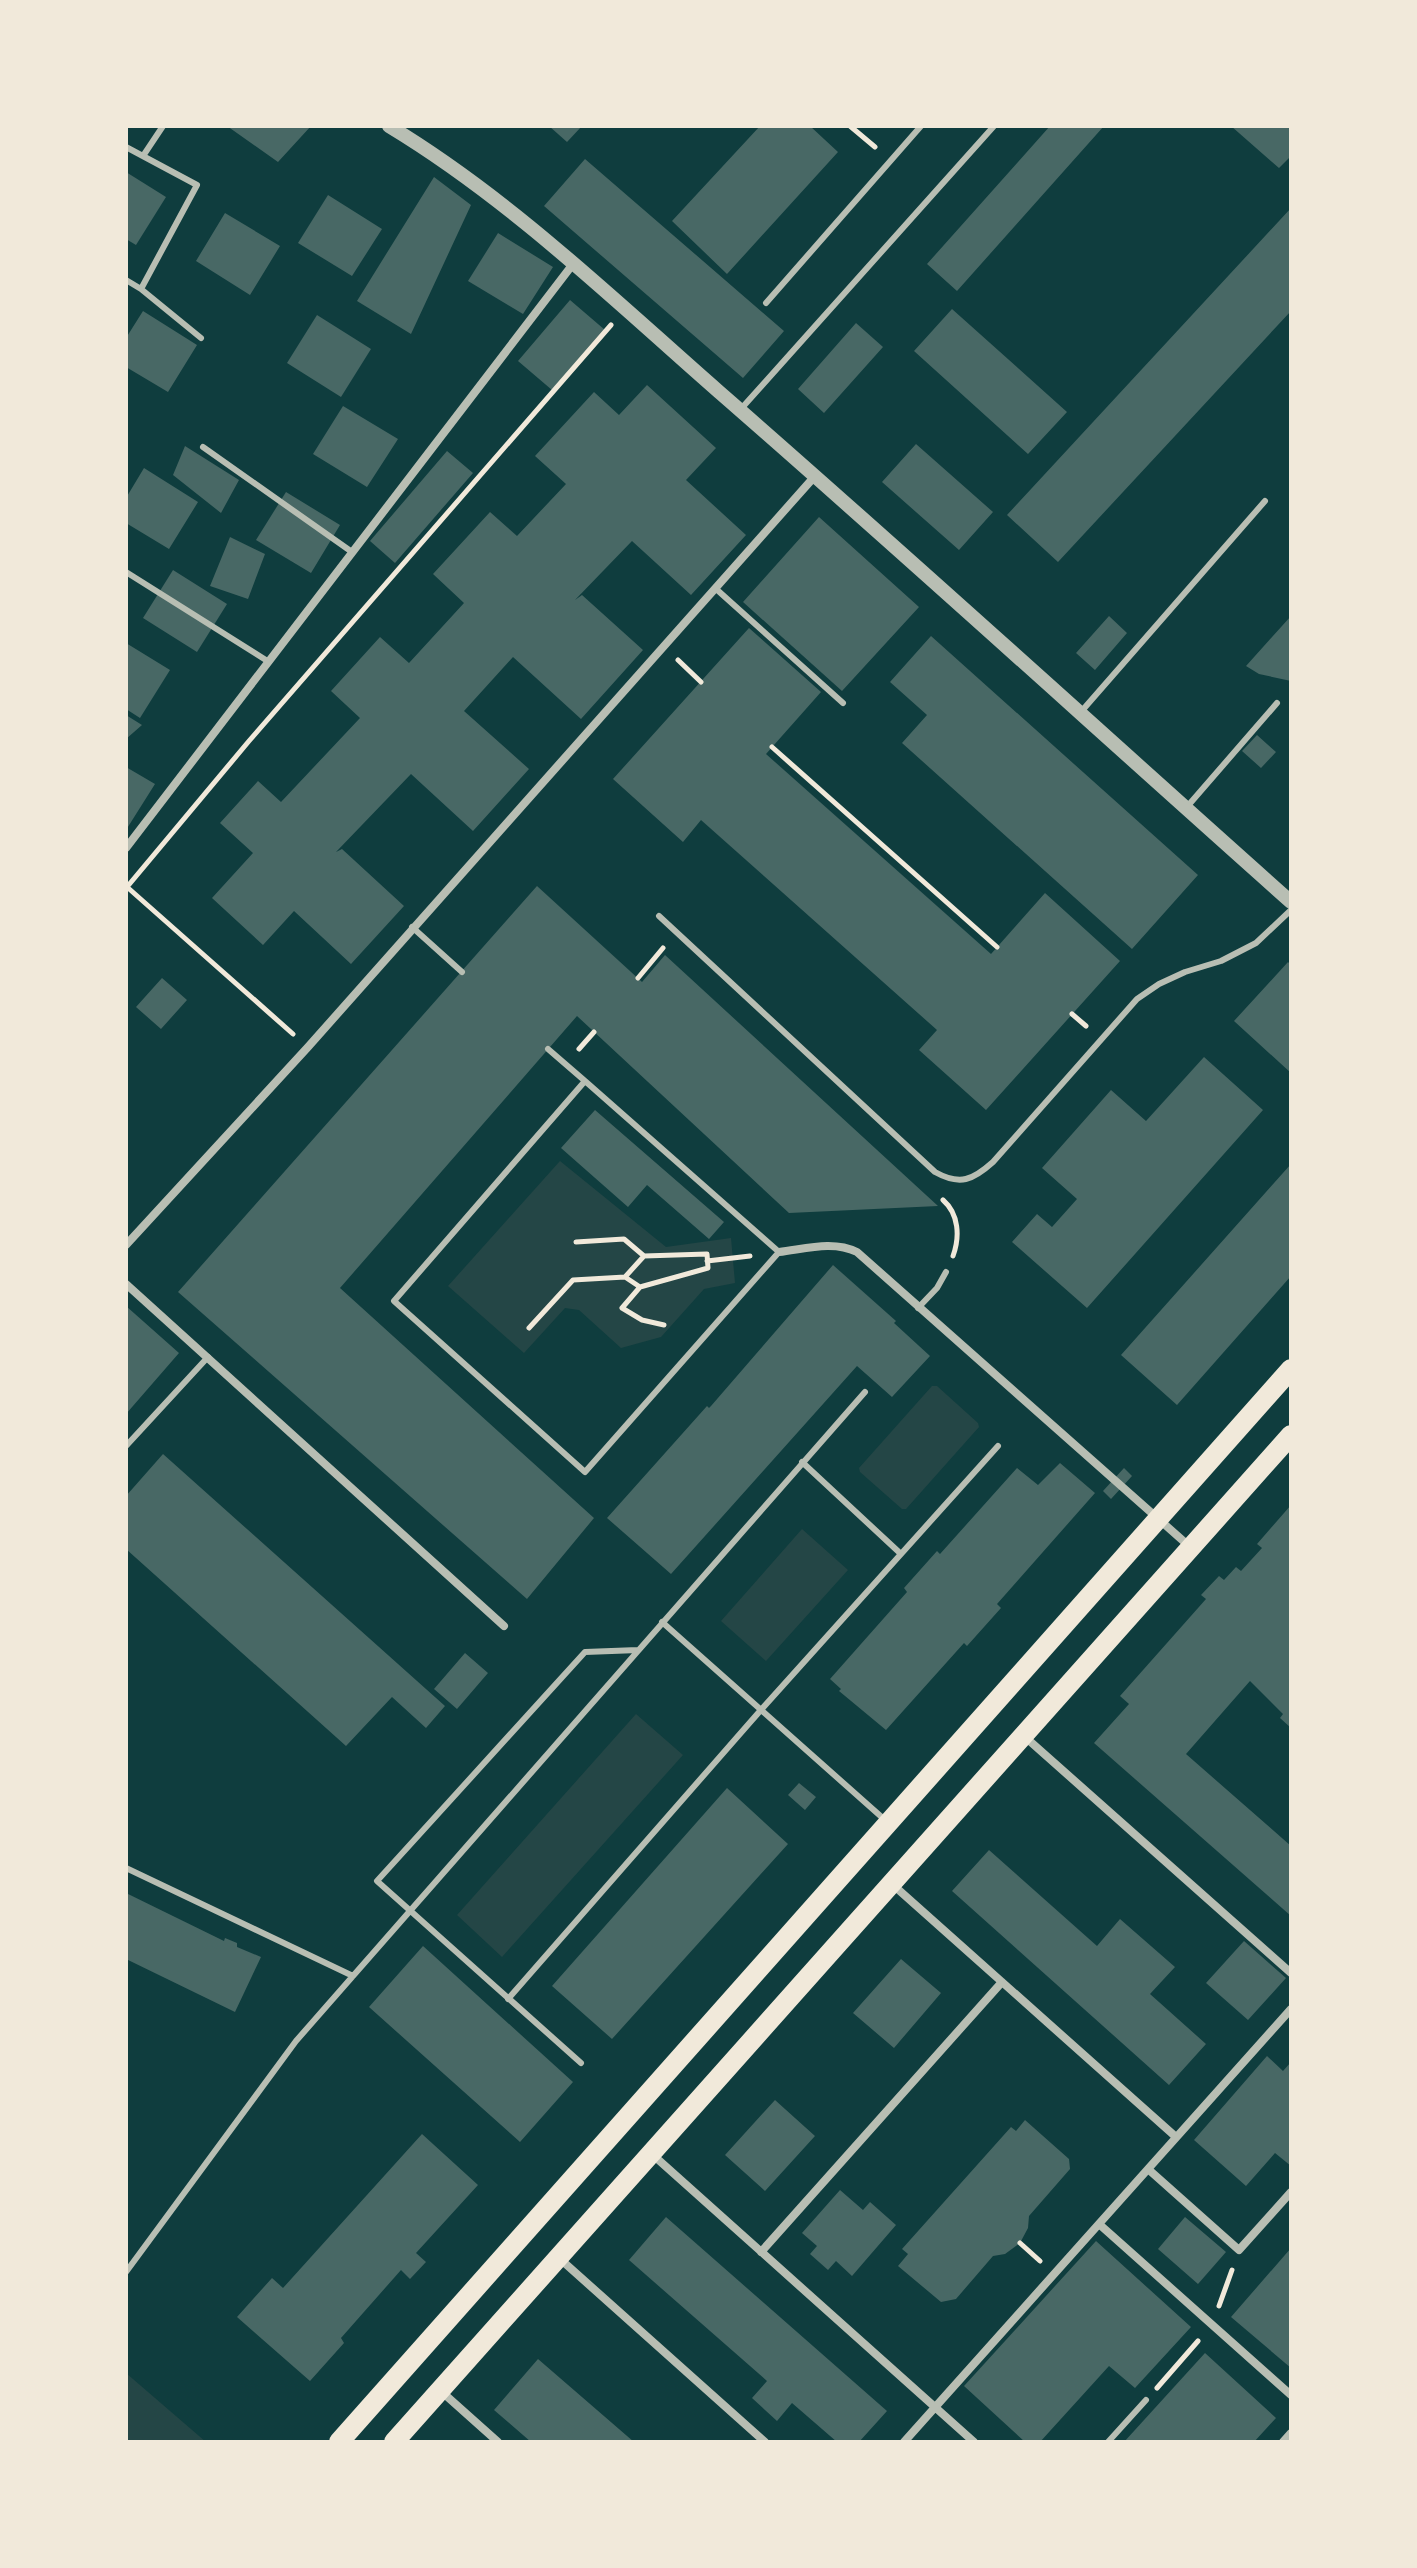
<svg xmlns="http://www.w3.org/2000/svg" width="1417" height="2568" font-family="'Libre Baskerville',serif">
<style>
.green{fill:#244646}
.building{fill:#486865}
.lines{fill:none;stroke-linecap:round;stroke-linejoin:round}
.path{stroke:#f1e9da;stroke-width:5}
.service{stroke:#b8beb3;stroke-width:6}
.minor{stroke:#b8beb3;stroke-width:8}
.tertiary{stroke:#b8beb3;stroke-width:14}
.primary{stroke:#f1e9da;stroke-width:20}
</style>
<rect width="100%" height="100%" fill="#0f3d3e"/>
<!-- green -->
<path class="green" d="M560,1161L666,1247L731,1238L735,1283L704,1289L661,1337L621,1348L579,1310L565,1308L524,1353L448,1286Z
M932,1386H937L978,1423L979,1427L906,1509H902L860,1472L859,1468Z
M802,1529L848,1570L766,1661L721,1621Z
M636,1714L683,1755L502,1957L457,1915Z
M126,2373L206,2442H126Z"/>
<!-- building -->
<path class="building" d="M227,126H311L278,162Z
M549,126H582L567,142Z
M760,126H810L838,152L727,274L672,221Z
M1050,126H1104L957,291L927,264Z
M1231,126H1291V156L1279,168Z
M585,159L784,331L743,378L544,206Z
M126,172L166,197L136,245L126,239Z
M434,177L471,205L411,334L357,301Z
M328,195L382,229L352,276L298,243Z
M1291,208V311L1058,562L1007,515Z
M225,213L280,246L250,295L196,261Z
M498,233L553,267L523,314L468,281Z
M570,300L605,330L552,390L518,361Z
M952,309L1067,412L1028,454L914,351Z
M143,311L197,345L168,392L126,367V338Z
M317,315L371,349L341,397L287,363Z
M856,323L883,347L824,413L798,389Z
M647,385L716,448L686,480L746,535L691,595L632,541L575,600L582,595L643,650L581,719L513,657L464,711L529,769L473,831L411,774L336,852L342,849L404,906L351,964L294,911L263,945L212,898L253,853L220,823L258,781L281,802L360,718L331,691L380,637L409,663L464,603L433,574L490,512L517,536L566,484L535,456L594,392L619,415Z
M343,406L398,439L367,487L313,454Z
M916,444L993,512L959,550L882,482Z
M185,446L239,480L221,513L173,475Z
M447,451L473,473L395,563L370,541Z
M144,468L198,502L169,549L126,523V498Z
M286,492L340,525L311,573L256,540Z
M819,517L919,607L842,691L743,602Z
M230,537L265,554L248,599L210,586Z
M173,570L227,604L197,652L143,618Z
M1109,616L1127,633L1095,670L1076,653Z
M1291,616V681L1259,674L1246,666Z
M749,628L821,692L766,754L991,954L1045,893L1120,961L986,1110L919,1050L937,1030L701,820L683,842L613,779Z
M931,636L1198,875L1132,949L902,743L927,715L890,682Z
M126,643L170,670L140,718L126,709Z
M126,715L142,725L126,739Z
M1257,735L1276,752L1261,768L1242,751Z
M126,767L155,784L126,830Z
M537,886L642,982L665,955L938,1206L789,1213L577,1016L340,1288L594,1518L527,1599L178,1292Z
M1288,962L1291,965V1073L1234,1021Z
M162,978L187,1000L161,1029L136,1007Z
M1204,1057L1263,1110L1087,1308L1012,1242L1037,1214L1052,1227L1077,1199L1042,1168L1111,1090L1146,1121Z
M595,1110L724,1222L709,1239L647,1185L628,1207L561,1148Z
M1291,1164V1276L1177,1405L1121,1355Z
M833,1265L896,1321L894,1323L930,1356L892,1397L857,1366L671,1574L607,1518L707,1406L709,1408L711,1406Z
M126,1306L179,1353L126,1414Z
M163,1454L445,1706L426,1728L392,1697L346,1746L126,1549V1496Z
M1060,1463L1095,1493L997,1604L1001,1608L967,1646L964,1643L886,1730L839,1691L841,1689L830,1679L907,1592L904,1588L937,1551L940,1554L1017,1468L1038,1485Z
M1124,1468L1132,1476L1111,1499L1103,1491Z
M1291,1505V1728L1280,1718L1283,1714L1250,1681L1186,1754L1291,1846V1916L1094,1743L1129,1704L1120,1696L1206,1599L1201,1595L1219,1576L1224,1580L1236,1567L1241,1571L1262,1548L1257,1544Z
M465,1653L488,1673L457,1709L434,1689Z
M799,1783L816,1797L805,1810L788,1795Z
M727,1788L788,1844L612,2039L552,1986Z
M989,1850L1097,1946L1120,1919L1175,1967L1150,1994L1206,2044L1169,2085L952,1891Z
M126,1893L224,1941L225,1938L237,1943V1947L261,1957L235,2012L126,1959Z
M1244,1941L1286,1978L1248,2020L1206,1983Z
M423,1946L573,2082L520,2142L369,2007Z
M901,1959L941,1993L894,2048L853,2013Z
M1267,2056L1283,2071L1291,2062V2166L1275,2153L1246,2186L1194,2140Z
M775,2100L815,2136L765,2191L725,2155Z
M1025,2120L1069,2159L1070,2169L1029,2216L1028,2228L1020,2243L1005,2254L993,2256L956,2299L941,2302L898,2266L908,2254L902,2249L1011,2127L1016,2131Z
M422,2134L478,2185L416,2253L426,2262L410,2279L401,2270L341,2338L344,2343L310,2381L237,2317L272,2278L283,2288Z
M840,2190L863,2210L870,2202L896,2225L852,2276L836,2261L828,2270L810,2254L817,2246L802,2233Z
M666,2217L887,2411L859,2442H837L792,2403L777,2421L752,2398L767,2381L629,2260Z
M1185,2217L1226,2252L1198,2284L1158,2249Z
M1096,2241L1191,2327L1135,2388L1109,2366L1040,2442H1025L964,2386Z
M1291,2248V2368L1231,2317Z
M1205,2353L1276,2418L1254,2442H1124Z
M538,2359L634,2442H531L494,2410Z"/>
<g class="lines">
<!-- path -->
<path class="path" d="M850,126L875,147
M678,660L701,682
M772,747L997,947
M127,887L249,741L611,325
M127,887L293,1034
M638,978L663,948
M1072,1014L1086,1026
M579,1049L594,1032
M943,1200C959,1214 960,1237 953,1256
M576,1242L624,1239L644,1256L625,1277
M707,1261L750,1256
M640,1287L708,1268L707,1254L644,1256
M529,1328L573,1280L625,1277L640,1287L622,1308L642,1320L664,1325
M1020,2243L1040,2261
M1219,2306L1232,2270
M1157,2388L1198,2341"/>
<!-- service -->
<path class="service" d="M126,147L197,185L141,289L201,338
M143,156L163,126
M126,280L141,289
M766,303L921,126
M740,410L994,126
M203,447L352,552
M126,572L269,662
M715,588L843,703
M1080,713L1265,501
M1186,808L1277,703
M659,916L935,1172C960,1186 973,1180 993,1162L1137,999L1159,984L1185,972L1221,961L1256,943L1291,910
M412,927L462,972
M548,1049L585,1081
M585,1081L779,1252L585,1472L394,1301Z
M918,1308L937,1288L946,1272
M126,1446L208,1357
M802,1462L901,1554
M662,1622L885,1820
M126,1868L353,1976
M508,1999L760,1711L998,1446
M581,2063L377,1881L585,1652L638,1650
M126,2272L296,2041L865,1392
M1108,2442L1146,2400"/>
<!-- minor -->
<path class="minor" d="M126,848L573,264
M126,1245L308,1047L815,476
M779,1252C805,1249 833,1240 857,1252L1189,1546
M126,1284L504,1626
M1024,1736L1291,1973
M892,1884L1176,2137
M653,2155L974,2442
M1148,2169L1239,2250L1291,2192
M1099,2224L1291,2395
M761,2252L1002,1982
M559,2258L765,2442
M442,2392L498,2442
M904,2442L1291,2009
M1283,2442L1291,2433"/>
<!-- tertiary -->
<path class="tertiary" d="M389,126C510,199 613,299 718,391C911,559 1100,732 1291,902"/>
<!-- primary -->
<path class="primary" d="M339,2442L1291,1369
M394,2442L1291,1435"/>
</g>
<!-- border -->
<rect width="1417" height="2568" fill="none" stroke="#f1e9da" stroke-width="256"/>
</svg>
